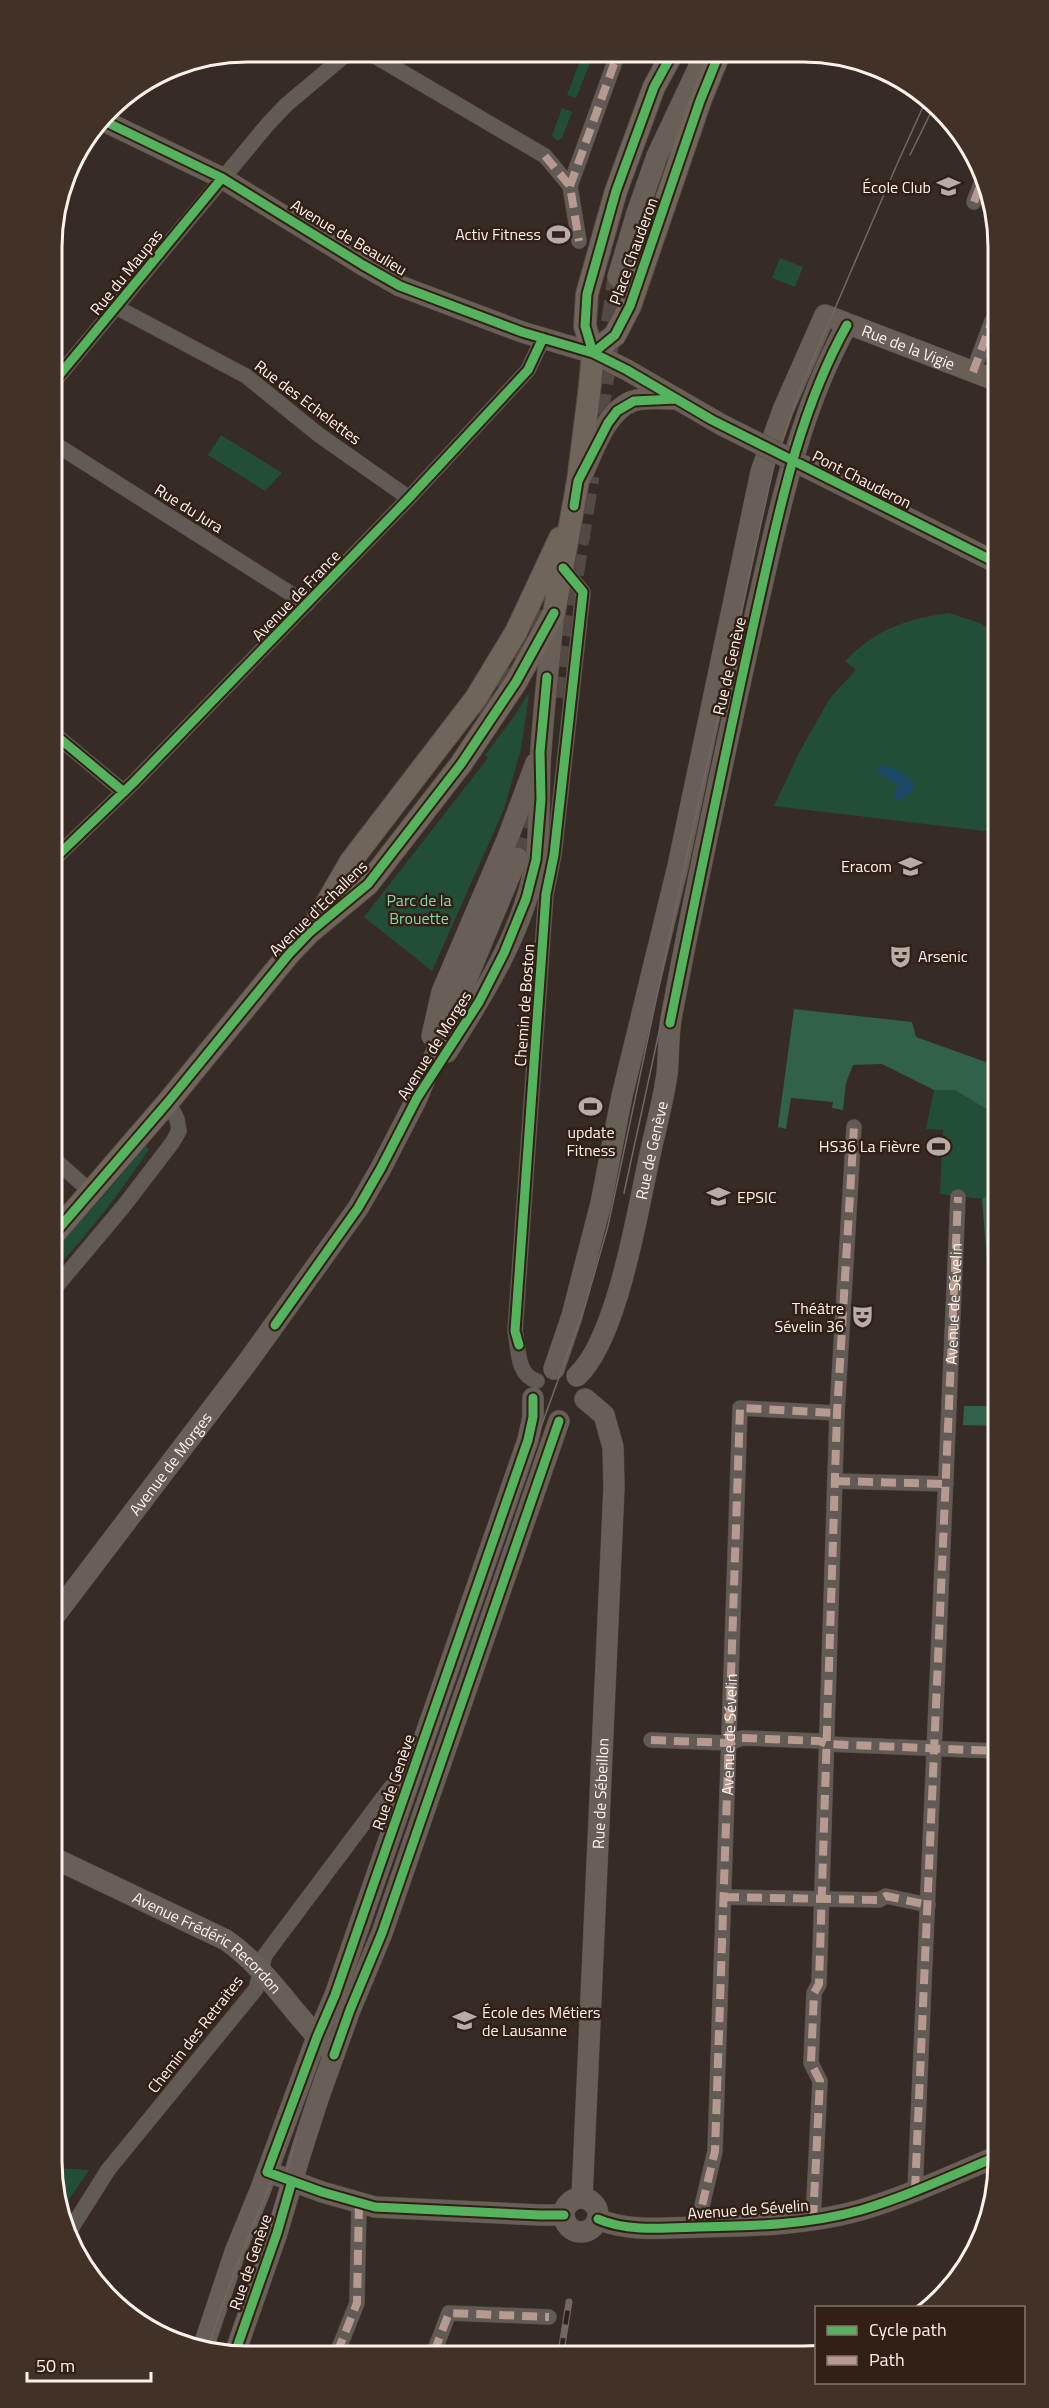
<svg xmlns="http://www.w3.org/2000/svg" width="1049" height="2408" font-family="'Titillium Web',sans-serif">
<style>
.green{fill:#224e37}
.forest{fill:#316148}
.water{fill:#1c4967}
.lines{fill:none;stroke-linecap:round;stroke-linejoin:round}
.secondary-tunnel{stroke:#544943;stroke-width:21;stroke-dasharray:21 10;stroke-linecap:butt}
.primary-tunnel{stroke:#544943;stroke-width:22;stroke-dasharray:22 11;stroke-linecap:butt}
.street-casing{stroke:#524843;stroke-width:16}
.secondary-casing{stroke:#524843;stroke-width:22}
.primary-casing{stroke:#524843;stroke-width:24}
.street{stroke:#615a55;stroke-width:15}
.secondary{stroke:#685f57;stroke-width:21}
.primary{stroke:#6f655a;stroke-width:22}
.tram{stroke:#716864;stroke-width:1.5}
.rail-casing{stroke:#716864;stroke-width:7}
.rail{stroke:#322016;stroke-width:4.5;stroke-dasharray:14;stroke-linecap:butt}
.secondary-bridge-casing{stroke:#524843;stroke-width:22;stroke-linecap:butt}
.secondary-bridge{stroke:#685f57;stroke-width:21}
.quiet{stroke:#b69a8f;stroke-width:8;stroke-dasharray:15 8;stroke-linecap:butt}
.cycleway-casing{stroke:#322016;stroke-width:13}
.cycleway{stroke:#56b35d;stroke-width:9}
.labels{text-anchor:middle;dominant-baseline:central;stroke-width:5;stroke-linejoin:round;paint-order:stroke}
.poi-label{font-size:16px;fill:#fef1eb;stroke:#322016;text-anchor:end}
.street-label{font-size:16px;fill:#fef1eb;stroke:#322016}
.park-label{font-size:16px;fill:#80d8a9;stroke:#322016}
.rim{fill:none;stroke:#fef1eb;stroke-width:3}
</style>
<rect width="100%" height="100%" fill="#362b25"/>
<!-- green -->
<path class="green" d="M583,53H594L576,98L567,95Z
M562,108L572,112L562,138L557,141L552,136Z
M780,258L803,267L795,287L772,278Z
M221,435L282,473L265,491L208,455Z
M949,613L980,623L993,632V832L774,806L800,751L830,698L856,670L845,661C876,629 906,619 949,613Z
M527,695H529L521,749L504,809L432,971L364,917L488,758L485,755L513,718Z
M934,1090H955L994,1114L995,1189L982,1199L940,1194L943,1130L926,1129Z
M145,1146L149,1149C121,1192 90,1232 55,1269V1250L113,1185Z
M57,2168L89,2170L59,2214L58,2212Z"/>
<!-- forest -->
<path class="forest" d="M794,1009L912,1022L916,1037L986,1062L994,1053V1114L955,1090H934L882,1064L853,1065L846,1083L843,1110L832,1108L833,1102L791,1098L786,1129L778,1127Z
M995,1189V1274H988L982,1199Z
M964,1406H995V1426L963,1425Z"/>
<!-- water -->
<path class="water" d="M881,765L896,769L913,781L914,787L911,793L899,800L894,799L898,785L877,772Z"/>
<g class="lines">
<!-- secondary-tunnel -->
<path class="secondary-tunnel" d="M594,445L618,277
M554,697L589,476
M517,858L536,786"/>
<!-- primary-tunnel -->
<path class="primary-tunnel" d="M481,715L522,648L581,531"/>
<defs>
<g id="street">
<path d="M368,52L545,156L570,186L579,241"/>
<path d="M570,186L618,53"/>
<path d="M974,202L982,181"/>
<path d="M116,307L246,376L319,435L409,498"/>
<path d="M973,372L992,321"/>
<path d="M52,384L268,124L286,105L349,52"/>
<path d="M52,442L307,604"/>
<path d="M53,733L124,792"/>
<path d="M53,860L134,782L409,498L528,370L543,338"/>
<path d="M54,1159L91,1192"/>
<path d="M55,1288L123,1207L172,1143L179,1131L177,1119L168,1102"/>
<path d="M537,1381C516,1375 519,1348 515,1331L546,894L554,855L583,592L563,568"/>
<path d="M835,1481L946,1484"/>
<path d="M651,1740L729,1743L742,1738L819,1741L827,1744L996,1751"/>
<path d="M724,1897L879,1900L886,1896L928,1905"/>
<path id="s1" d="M915,2191L958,1197"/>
<path d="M813,2220L820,2081L811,2063L814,1993L819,1984L837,1413L854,1127"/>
<path id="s2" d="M697,2227L715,2151L740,1408L837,1413"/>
<path d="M69,2232L108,2170L256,1989L265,1955L391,1787L412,1774"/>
<path d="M434,2352L449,2313L549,2317"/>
<path d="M337,2353L357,2303L359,2204"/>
</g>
<g id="secondary">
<path d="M102,120L222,178L363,265L400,286L522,332L593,353L627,370L722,425"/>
<path d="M618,277L637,213L657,156L705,54"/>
<path d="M581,477C593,453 605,411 633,401C645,397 663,399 676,399"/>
<path d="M852,490L993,561"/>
<path d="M432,1036L442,992L507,840L536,763"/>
<path d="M447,1052C483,995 526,927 536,859C541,822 538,786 541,750C544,704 549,659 554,613"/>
<path id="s3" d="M554,1369L572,1316L601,1203L622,1096L678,866L761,472L783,410L825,315L992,379"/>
<path id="s4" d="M577,1376C617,1339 637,1214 649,1159C655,1131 663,1102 667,1074C669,1056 668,1037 671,1019C696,884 725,750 755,616C778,517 797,415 847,325"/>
<path id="s5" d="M56,1614L249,1360L358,1208L381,1168L417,1098L517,858"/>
<path id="s6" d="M56,1859L226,1940C266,1968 291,2011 326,2046"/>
<path d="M279,2176L322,2192L375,2207L540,2215H564"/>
<circle cx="581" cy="2215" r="17"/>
<path id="s7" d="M582,2198L614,1487L613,1447L604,1415L585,1399"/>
<path d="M598,2219C627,2232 666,2228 698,2227C752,2226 808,2225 861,2210C908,2196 953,2175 998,2156"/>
<path d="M202,2351L235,2252L260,2191L317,2037L335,1995L528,1440L533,1417V1398"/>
<path d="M235,2353L277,2233L300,2155L319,2096L350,2010L382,1933L559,1421"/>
</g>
<path id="primary" d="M593,353L615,335L630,306L700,101L719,54
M318,918L351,861L476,698L516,632L560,538
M55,1233L168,1102L289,954L310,932L368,884L461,764L516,682L554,613L578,481L589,394L593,353L585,326L587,294L616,191L654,87L672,54"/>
</defs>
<!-- street casing -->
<use href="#street" class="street-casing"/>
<!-- secondary casing -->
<use href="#secondary" class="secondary-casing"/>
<!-- primary casing -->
<use href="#primary" class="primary-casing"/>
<!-- street -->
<use href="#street" class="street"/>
<!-- secondary -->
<use href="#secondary" class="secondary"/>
<!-- primary -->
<use href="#primary" class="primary"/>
<!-- tram -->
<path class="tram" d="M910,155L935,104
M777,490L790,443L804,404
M624,1193L666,1000
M206,2352L234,2273L277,2167L327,2023L424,1765L537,1438L586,1303L608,1226L685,864L774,465L799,392L898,162L927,98
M226,2353L265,2240L297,2137"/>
<defs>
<path id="rail" d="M561,2352L569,2302"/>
</defs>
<!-- rail casing -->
<use href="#rail" class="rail-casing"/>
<!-- rail -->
<use href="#rail" class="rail"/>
<defs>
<path id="secondary-bridge" d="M722,425L852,490"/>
</defs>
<!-- secondary-bridge casing -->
<use href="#secondary-bridge" class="secondary-bridge-casing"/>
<!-- secondary-bridge -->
<use href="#secondary-bridge" class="secondary-bridge"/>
<!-- quiet -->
<path class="quiet" d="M545,156L570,186L579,241
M570,186L618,53
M974,202L982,181
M973,372L992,321
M835,1481L946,1484
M651,1740L729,1743L742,1738L819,1741L827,1744L996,1751
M724,1897L879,1900L886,1896L928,1905
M915,2191L958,1197
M813,2220L820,2081L811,2063L814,1993L819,1984L837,1413L854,1127
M697,2227L715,2151L740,1408L837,1413
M434,2352L449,2313L549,2317
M337,2353L357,2303L359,2204"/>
<defs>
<path id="cycleway" d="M102,120L222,178L363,265L400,286L522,332L593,353L627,370L712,420L993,561
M593,353L615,335L630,306L700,101L719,54
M593,353L585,326L587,294L616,191L654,87L672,54
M52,384L222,178
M574,506L578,481L608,423L617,411L634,401L676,399
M53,733L124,792
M53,860L134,782L409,498L528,370L543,338
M670,1023C698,885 726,747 757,609C779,512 798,413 847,325
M55,1233L168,1102L289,954L310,932L368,884L461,764L516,682L554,613
M275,1325L358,1208L381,1168L417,1098L479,1002L504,953L526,899L536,860L541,799L540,752L547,677
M519,1345L515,1331L546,894L554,855L583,592L563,568
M533,1398V1417L528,1440L335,1995L317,2037L267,2172L322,2192L375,2207L540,2215H564
M334,2055L350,2010L382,1933L559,1421
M598,2219C627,2232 666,2228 698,2227C752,2226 808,2225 861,2210C908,2196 953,2175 998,2156
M235,2353L277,2233L292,2181"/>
</defs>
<!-- cycleway casing -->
<use href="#cycleway" class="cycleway-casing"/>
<!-- cycleway -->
<use href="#cycleway" class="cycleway"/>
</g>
<!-- icons -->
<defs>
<symbol id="university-bare" viewBox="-9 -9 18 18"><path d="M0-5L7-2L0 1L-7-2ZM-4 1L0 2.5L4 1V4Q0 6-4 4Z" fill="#b8aca6" stroke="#322016" stroke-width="2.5" paint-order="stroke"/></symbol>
<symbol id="stadium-bare" viewBox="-9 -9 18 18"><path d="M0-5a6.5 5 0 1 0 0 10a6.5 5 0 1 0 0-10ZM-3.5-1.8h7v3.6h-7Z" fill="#b8aca6" stroke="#322016" stroke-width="2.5" paint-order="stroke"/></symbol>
<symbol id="theatre-bare" viewBox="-9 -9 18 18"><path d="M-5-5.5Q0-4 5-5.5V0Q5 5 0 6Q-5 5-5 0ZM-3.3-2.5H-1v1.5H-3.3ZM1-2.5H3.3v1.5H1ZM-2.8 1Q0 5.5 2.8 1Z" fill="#b8aca6" stroke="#322016" stroke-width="2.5" paint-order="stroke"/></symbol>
</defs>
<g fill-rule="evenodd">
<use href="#university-bare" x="932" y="170" width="33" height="33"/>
<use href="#stadium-bare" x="542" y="218" width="33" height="33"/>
<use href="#university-bare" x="894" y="850" width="33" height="33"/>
<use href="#theatre-bare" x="884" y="940" width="33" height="33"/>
<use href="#stadium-bare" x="574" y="1090" width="33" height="33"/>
<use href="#stadium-bare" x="922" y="1130" width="33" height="33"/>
<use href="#university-bare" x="702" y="1180" width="33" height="33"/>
<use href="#theatre-bare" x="846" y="1300" width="33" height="33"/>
<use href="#university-bare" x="448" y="2004" width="33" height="33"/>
</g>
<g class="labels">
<!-- poi labels -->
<g class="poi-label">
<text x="931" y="187">École Club</text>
<text x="541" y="234">Activ Fitness</text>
<text x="892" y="866">Eracom</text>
<text x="918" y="956" text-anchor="start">Arsenic</text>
<text x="591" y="1132" text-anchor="middle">update<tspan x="591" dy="18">Fitness</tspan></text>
<text x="920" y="1146">HS36 La Fièvre</text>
<text x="737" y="1197" text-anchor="start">EPSIC</text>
<text x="844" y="1308">Théâtre<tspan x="844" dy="18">Sévelin 36</tspan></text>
<text x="482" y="2012" text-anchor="start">École des Métiers<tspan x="482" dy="18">de Lausanne</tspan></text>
</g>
<!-- street labels -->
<g class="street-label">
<text transform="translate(349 237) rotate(31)">Avenue de Beaulieu</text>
<text transform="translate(633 251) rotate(-70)">Place Chauderon</text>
<text transform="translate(126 272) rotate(-51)">Rue du Maupas</text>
<text stroke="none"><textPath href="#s3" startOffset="1180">Rue de la Vigie</textPath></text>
<text transform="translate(308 402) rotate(37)">Rue des Echelettes</text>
<text transform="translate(862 479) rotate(27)">Pont Chauderon</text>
<text transform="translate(189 508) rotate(32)">Rue du Jura</text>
<text transform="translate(296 595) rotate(-46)">Avenue de France</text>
<text transform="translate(729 666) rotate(-77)">Rue de Genève</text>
<text transform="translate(318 908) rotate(-44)">Avenue d'Echallens</text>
<text transform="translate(524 1005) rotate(-86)">Chemin de Boston</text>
<text transform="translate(434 1045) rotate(-58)">Avenue de Morges</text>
<text stroke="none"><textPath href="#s4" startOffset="240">Rue de Genève</textPath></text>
<text stroke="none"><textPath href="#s1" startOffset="888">Avenue de Sévelin</textPath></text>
<text stroke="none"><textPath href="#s5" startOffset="189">Avenue de Morges</textPath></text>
<text stroke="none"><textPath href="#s2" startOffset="495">Avenue de Sévelin</textPath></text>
<text transform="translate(393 1782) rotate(-71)">Rue de Genève</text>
<text stroke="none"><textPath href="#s7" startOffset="405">Rue de Sébeillon</textPath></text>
<text stroke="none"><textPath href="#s6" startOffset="174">Avenue Frédéric Recordon</textPath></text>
<text transform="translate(195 2034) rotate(-52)">Chemin des Retraites</text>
<text transform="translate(748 2209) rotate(-4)">Avenue de Sévelin</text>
<text transform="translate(250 2262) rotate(-71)">Rue de Genève</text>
</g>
<!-- park labels -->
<g class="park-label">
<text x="419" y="900">Parc de la<tspan x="419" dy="18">Brouette</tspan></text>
</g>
</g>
<!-- crop -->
<path d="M0 0H1049V2408H0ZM247 62H803A185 185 0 0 1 988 247V2161A185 185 0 0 1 803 2346H247A185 185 0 0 1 62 2161V247A185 185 0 0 1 247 62Z" fill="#423127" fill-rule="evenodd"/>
<path class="rim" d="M247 62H803A185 185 0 0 1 988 247V2161A185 185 0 0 1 803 2346H247A185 185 0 0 1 62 2161V247A185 185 0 0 1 247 62Z"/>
<!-- legend -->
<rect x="815" y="2306" width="210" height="78" fill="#322016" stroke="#84746b" stroke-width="1.5"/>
<rect x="827" y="2326" width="30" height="9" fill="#56b35d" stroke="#84746b" stroke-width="1.5"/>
<text x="869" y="2336" font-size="18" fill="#fef1eb">Cycle path</text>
<rect x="827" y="2356" width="30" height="9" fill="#b69a8f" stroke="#84746b" stroke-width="1.5"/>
<text x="869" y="2366" font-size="18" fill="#fef1eb">Path</text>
<!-- scale -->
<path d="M27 2372v9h124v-9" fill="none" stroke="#fef1eb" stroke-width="3"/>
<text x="36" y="2372" font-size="18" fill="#fef1eb" stroke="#322016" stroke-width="4.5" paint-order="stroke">50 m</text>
</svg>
